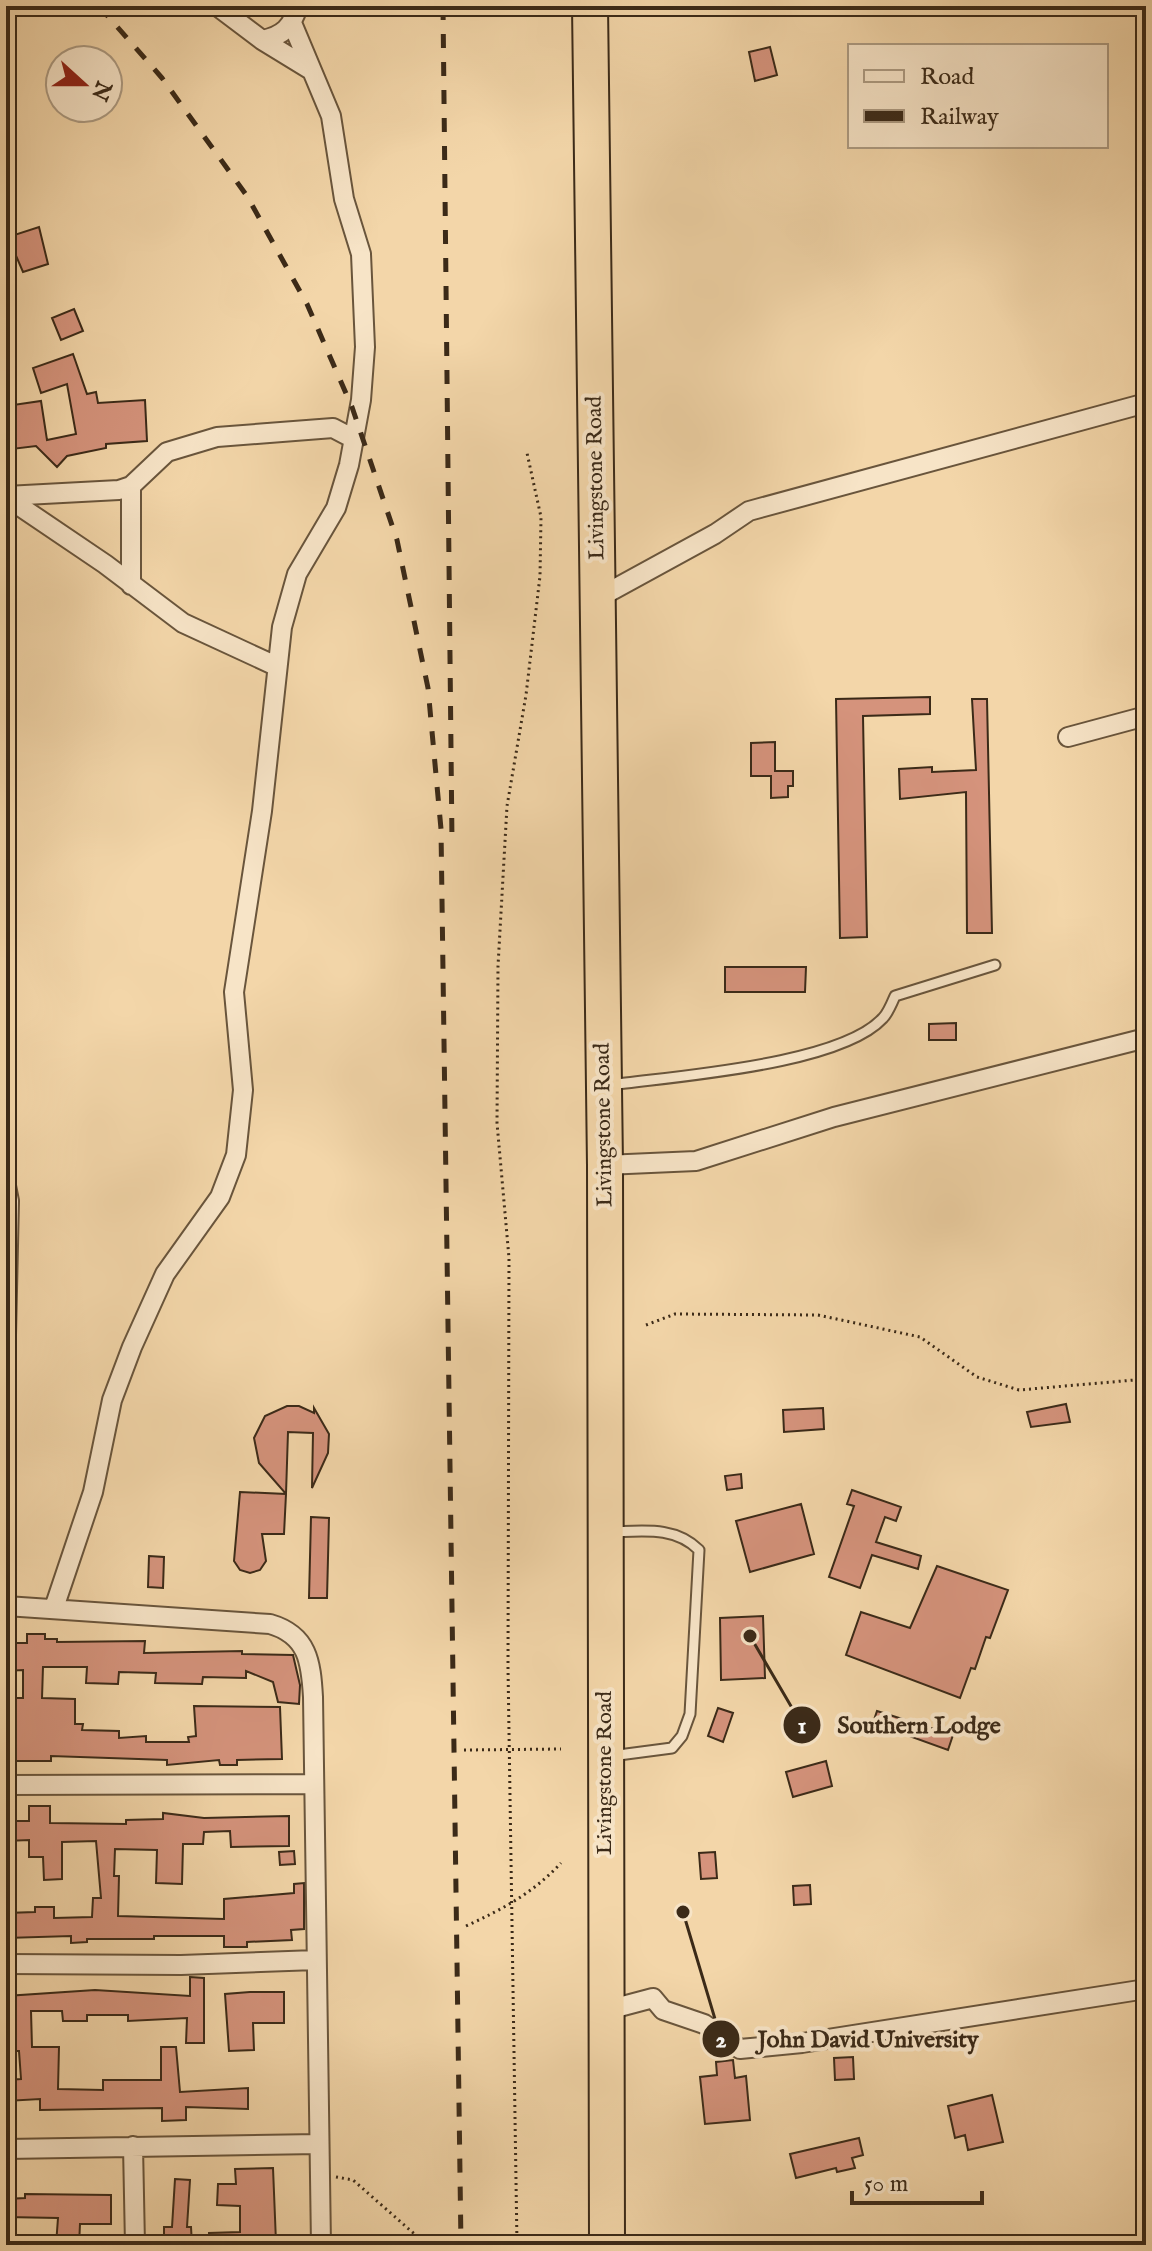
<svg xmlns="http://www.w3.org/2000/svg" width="1152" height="2251" font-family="'IM FELL English',serif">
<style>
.building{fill:#d5937c;stroke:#3b2a18;stroke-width:2}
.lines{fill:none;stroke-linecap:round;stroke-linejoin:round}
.lane-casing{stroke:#69553c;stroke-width:13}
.street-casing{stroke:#69553c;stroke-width:22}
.highway-casing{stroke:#3b2a18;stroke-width:38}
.path{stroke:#3b2a18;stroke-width:3;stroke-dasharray:2 4;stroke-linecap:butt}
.lane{stroke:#f7e4c7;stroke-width:9}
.street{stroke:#f7e4c7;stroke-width:18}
.highway{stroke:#f3d6a9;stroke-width:34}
.rail{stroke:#3b2a18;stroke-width:5;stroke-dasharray:14 14;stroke-linecap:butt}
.labels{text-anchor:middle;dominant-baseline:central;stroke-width:8;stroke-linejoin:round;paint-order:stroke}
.street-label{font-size:22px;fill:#3b2a18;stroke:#f7e4c7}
.leader{fill:none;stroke:#3b2a18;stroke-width:3}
.callout-dot{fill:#3b2a18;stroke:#f7e4c7;stroke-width:3}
.mark-label{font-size:24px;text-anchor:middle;font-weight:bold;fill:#fff}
.callout-label{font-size:24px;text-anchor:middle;font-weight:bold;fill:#3b2a18;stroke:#f7e4c7;stroke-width:8;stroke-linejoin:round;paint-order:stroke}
</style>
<rect width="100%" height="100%" fill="#f3d6a9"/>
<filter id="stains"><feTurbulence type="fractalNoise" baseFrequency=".0025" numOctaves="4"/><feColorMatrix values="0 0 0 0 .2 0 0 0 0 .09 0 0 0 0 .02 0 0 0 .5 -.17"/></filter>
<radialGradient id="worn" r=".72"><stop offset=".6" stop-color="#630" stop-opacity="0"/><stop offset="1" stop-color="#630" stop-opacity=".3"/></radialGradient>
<!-- building -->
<path class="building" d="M770,47L777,75L755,81L749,52Z
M39,227L48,264L23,272L8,237Z
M74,309L83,331L61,340L52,318Z
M73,354L87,394L96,392L98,403L145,400L147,441L106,444V448L67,456L57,467L36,446L12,449L9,427H6V406L41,401L47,440L76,434L67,384L41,393L33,368Z
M930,697V714L863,716L867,937L840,938L836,699Z
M972,699H987L992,933H967L966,792L900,799L899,769L932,767V772L976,770Z
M775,742V771H793V786H788V797L771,798V776H751V743Z
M725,967H806L805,992H725Z
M956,1023V1040H929V1024Z
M1066,1404L1070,1422L1031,1427L1027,1412Z
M287,1406H299L314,1413V1408L329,1434L328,1453L312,1488L313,1433L288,1432L286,1494L259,1463L254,1438L265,1416Z
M823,1408L824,1429L784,1432L783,1410Z
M741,1474L742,1488L727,1490L725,1476Z
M852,1490L901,1507L896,1521L885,1517L876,1542L921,1556L918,1569L872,1555L860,1588L829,1577L854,1506L847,1504Z
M240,1492L286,1494L284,1534H262L266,1561L260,1570L250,1573L240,1570L234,1561Z
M801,1504L814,1554L750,1572L736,1521Z
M311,1517L329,1518L327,1598H309Z
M149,1556L164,1557L163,1588L148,1587Z
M937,1566L1008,1590L990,1638L986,1637L975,1669L971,1668L960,1698L846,1655L861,1612L910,1628Z
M763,1616L765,1678L721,1680L720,1618Z
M27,1634H45V1639H57V1642L145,1641L144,1653L242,1651V1654L293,1655L300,1685L299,1704L278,1702L273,1682L246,1671V1678L203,1677L202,1684L155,1683L156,1673L119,1672L118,1684L86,1683L87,1667H43L42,1698L75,1699V1724H83L82,1730L119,1731V1738L146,1736V1742H189L188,1737L196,1736L194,1706L280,1707L282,1759L237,1760V1765H220L219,1760L167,1765V1760L51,1756V1761H6V1698H23V1670L6,1671V1643H27Z
M718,1708L733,1713L723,1742L708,1736Z
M877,1711L953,1735L948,1750L873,1723Z
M826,1761L832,1786L793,1797L786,1772Z
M29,1806H50V1823L126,1824V1820L163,1819V1813L204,1818L289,1816V1846L231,1847L230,1831L204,1832L203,1844H183L182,1884L156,1883L157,1850L115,1849L114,1876H119L118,1916L224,1919V1899L294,1893V1884L304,1883V1929L291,1930L292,1940L247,1942V1947H224V1936H154V1939H87V1942L71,1943V1936L6,1938V1913L35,1912V1907H54V1918L92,1917L93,1898H101L96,1841L62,1842V1879L44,1880L43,1857H29V1840L6,1841V1821H29Z
M294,1851L295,1864L280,1865L279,1852Z
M715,1852L717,1878L701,1879L699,1853Z
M810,1885L811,1904L794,1905L793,1886Z
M190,1977L204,1978V2043H186L187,2018L128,2021V2015H87V2021H63L62,2011H31L32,2047H59L58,2089L103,2090V2080H161V2047H176L180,2092L248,2088V2109L186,2107V2120L162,2121V2108L40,2110V2099L6,2101V2080L21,2079L19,2051H12L6,1996L95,1990L190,1996Z
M250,1992H284V2023H253L254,2050L229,2051L225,1994Z
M853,2057L854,2079L835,2080L834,2058Z
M733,2060L735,2078L746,2076L750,2120L705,2124L700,2077L717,2075L716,2062Z
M992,2095L1003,2142L968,2150L965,2135L955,2138L948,2106Z
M859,2138L863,2155L852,2158L855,2168L837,2172L836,2168L796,2178L790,2154Z
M273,2168L276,2242L209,2245V2233L240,2232V2206L217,2205L218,2184H236L235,2169Z
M175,2179L190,2180L187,2227H191L192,2245H164V2227H172Z
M25,2194L111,2195V2224H80L79,2245H56L58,2218L6,2217V2199L25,2198Z"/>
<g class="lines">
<defs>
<path id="lane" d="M611,1085C675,1076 840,1065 883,1018C888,1013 892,1003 895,996L995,965
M611,1756L672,1748L682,1736L690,1714L699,1550C675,1526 643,1531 612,1532"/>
<path id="street" d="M217,6L262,40C283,36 292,27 298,6
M262,40L311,70
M6,496L119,490L131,486L167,452L217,437L333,428L354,439
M6,497L105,564L183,623L276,666
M131,585V486
M598,598L715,534L749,511L1146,403
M1068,737L1146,716
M605,1165L696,1161L834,1117L1146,1038
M6,1186L9,1201L6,1335
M6,1606L270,1624C308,1635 311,1662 313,1697L321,2245
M54,1608L93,1492L112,1400L132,1347L165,1274L220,1197L236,1155L243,1090L234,992L262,811L282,627L297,574L336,508L349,465L361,400L365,347L361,254L344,199L331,116L292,23
M6,1785L314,1784
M6,1964L181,1965L316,1960
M604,2011L653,1998L663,2010L704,2024L740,2049L802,2043L1146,1989
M133,2146L135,2245
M6,2149L318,2144"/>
<path id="highway" d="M590,6L605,1165L607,2245"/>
</defs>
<!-- lane casing -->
<use href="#lane" class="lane-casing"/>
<!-- street casing -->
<use href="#street" class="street-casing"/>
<!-- highway casing -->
<use href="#highway" class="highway-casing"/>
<!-- path -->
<path class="path" d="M646,1325L675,1314L818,1315L920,1337L977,1377L1019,1390L1146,1379
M464,1750L561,1749
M466,1926C503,1909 533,1893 561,1863
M336,2177L353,2180L427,2245
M517,2245L508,1668L509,1258L497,1123L498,966L507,806L526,695L540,576L541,517L527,453"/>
<!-- lane -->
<use href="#lane" class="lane"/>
<!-- street -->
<use href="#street" class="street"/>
<!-- highway -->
<use href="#highway" class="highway"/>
<!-- rail -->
<path class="rail" d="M99,6L162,78L247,196L307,304L352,407L397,540L428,688L441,829L461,2245
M443,6L452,842"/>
</g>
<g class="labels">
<!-- street labels -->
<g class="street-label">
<text transform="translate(596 478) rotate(-91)">Livingstone Road</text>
<text transform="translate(604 1125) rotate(-91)">Livingstone Road</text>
<text transform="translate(605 1773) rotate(-90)">Livingstone Road</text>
</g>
</g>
<!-- callouts -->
<path class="leader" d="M750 1636L802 1725M683 1912L721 2039"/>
<g class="callout-dot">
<circle cx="750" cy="1636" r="8"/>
<circle cx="683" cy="1912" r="8"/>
<circle cx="802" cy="1725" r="20"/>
<circle cx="721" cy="2039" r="20"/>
</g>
<g class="mark-label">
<text x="802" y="1733">1</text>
<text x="721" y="2047">2</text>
</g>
<g class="callout-label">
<text x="919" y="1733">Southern Lodge</text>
<text x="868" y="2047">John David University</text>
</g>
<!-- margin -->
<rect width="1152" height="2251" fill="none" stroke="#f3d6a9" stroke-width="32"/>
<rect x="8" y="8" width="1136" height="2235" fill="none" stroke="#3b2a18" stroke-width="4"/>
<rect x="16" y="16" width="1120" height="2219" fill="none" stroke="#3b2a18" stroke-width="2"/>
<!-- legend -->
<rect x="848" y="44" width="260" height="104" fill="#f7e4c7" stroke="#ac9a81" stroke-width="2"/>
<rect x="864" y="70" width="40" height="12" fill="#f7e4c7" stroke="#ac9a81" stroke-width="2"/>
<text x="920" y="84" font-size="24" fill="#3b2a18">Road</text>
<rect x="864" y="110" width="40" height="12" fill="#3b2a18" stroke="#ac9a81" stroke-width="2"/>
<text x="920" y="124" font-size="24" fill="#3b2a18">Railway</text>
<!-- north arrow -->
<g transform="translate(84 84) rotate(111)"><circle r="38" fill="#f7e4c7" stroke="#ac9a81" stroke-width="2"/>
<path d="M0-6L14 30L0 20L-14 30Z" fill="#8f2418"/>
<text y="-12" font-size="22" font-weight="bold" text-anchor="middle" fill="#3b2a18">N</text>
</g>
<!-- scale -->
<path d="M852 2191v12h130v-12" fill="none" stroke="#3b2a18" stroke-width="4"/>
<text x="864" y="2191" font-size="24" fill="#3b2a18" stroke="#f7e4c7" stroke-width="6" paint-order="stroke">50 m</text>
<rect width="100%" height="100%" filter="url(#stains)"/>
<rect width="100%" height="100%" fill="url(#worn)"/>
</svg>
